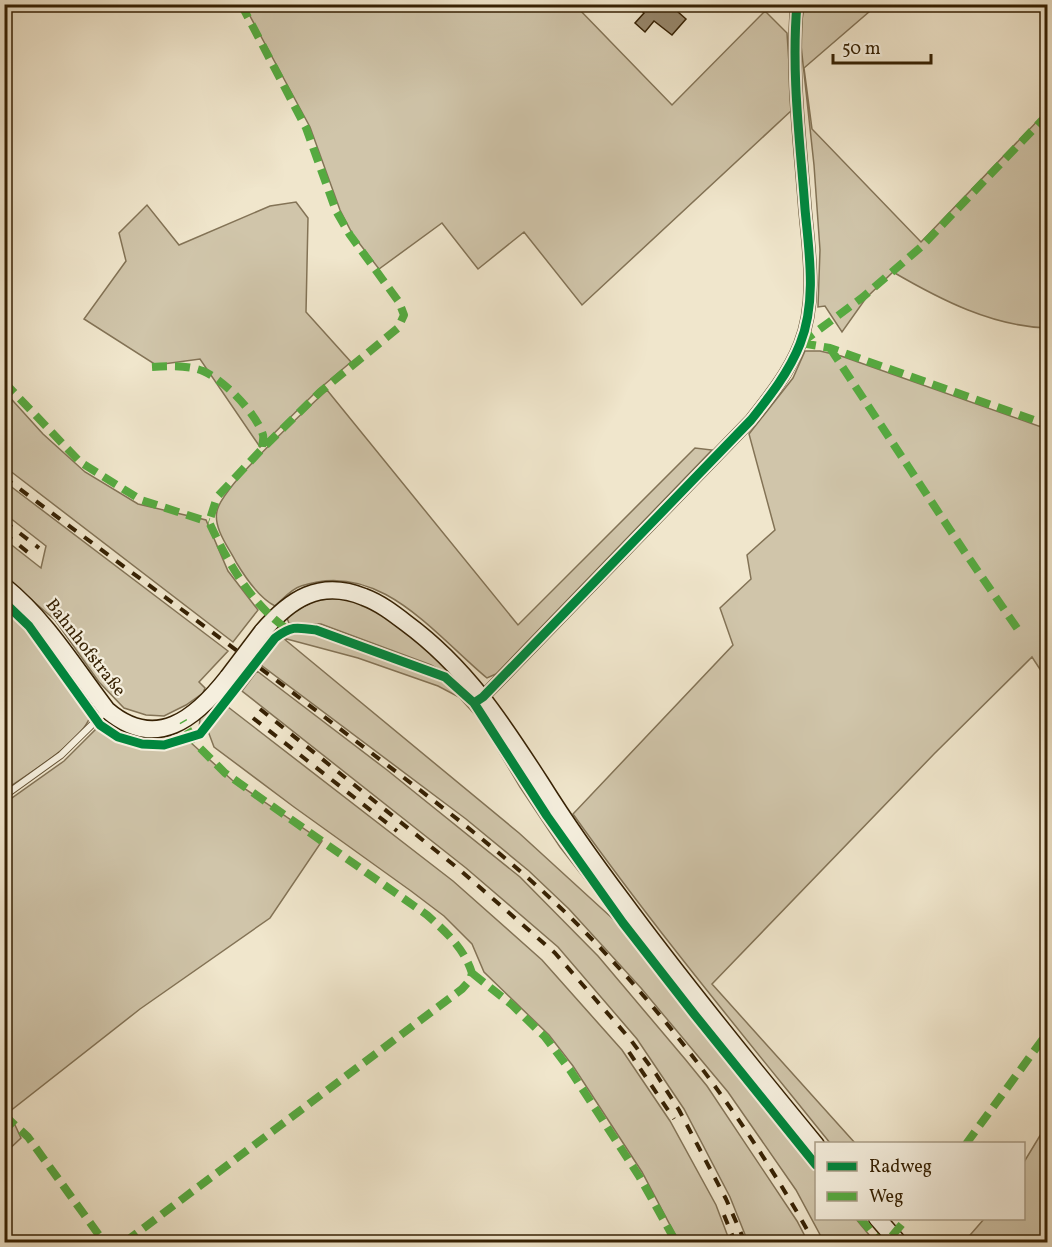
<svg xmlns="http://www.w3.org/2000/svg" width="1052" height="1247" font-family="Vollkorn,serif">
<style>
.green{fill:#d0c5aa;stroke:#837356;stroke-width:1.5;fill-rule:evenodd}
.building{fill:#97876c;stroke:#362103;stroke-width:1.5}
.lines{fill:none;stroke-linecap:round;stroke-linejoin:round}
.service-casing{stroke:#645235;stroke-width:8}
.minor-casing{stroke:#645235;stroke-width:14}
.secondary-casing{stroke:#362103;stroke-width:19}
.service{stroke:#f5efde;stroke-width:6}
.minor{stroke:#f5efde;stroke-width:12}
.secondary{stroke:#f5efde;stroke-width:16}
.rail{stroke:#362103;stroke-width:4;stroke-dasharray:10 10;stroke-linecap:butt}
.secondary-bridge-casing{stroke:#362103;stroke-width:19;stroke-linecap:butt}
.secondary-bridge{stroke:#f5efde;stroke-width:16}
.quiet{stroke:#55aa40;stroke-width:8;stroke-dasharray:15 8;stroke-linecap:butt}
.cycleway-casing{stroke:#f5efde;stroke-width:13}
.cycleway{stroke:#00873e;stroke-width:9}
.labels{text-anchor:middle;dominant-baseline:central;stroke-width:4.5;stroke-linejoin:round;paint-order:stroke}
.street-label{font-size:18px;fill:#362103;stroke:#f5efde}
</style>
<rect width="100%" height="100%" fill="#f0e6cc"/>
<filter id="stains"><feTurbulence type="fractalNoise" baseFrequency=".00333" numOctaves="4"/><feColorMatrix values="0 0 0 0 .2 0 0 0 0 .09 0 0 0 0 .02 0 0 0 .5 -.17"/></filter>
<radialGradient id="worn" r=".72"><stop offset=".6" stop-color="#630" stop-opacity="0"/><stop offset="1" stop-color="#630" stop-opacity=".3"/></radialGradient>
<!-- green -->
<path class="green" d="M244,5H575L672,105L765,11L787,33L792,110L582,305L524,232L478,269L442,223L379,269L353,235L340,210L310,127Z
M804,5H877L804,68L812,129L921,242L1047,111V328C992,326 941,300 893,272L866,298L842,332L825,306L818,307L820,250L814,165L800,36Z
M296,202L308,218L306,312L351,362L318,390L260,447L200,359L156,365L84,319L126,261L119,233L147,205L179,245L270,206Z
M805,351H820L841,356L1047,429V680L1032,657L934,754L712,984L855,1143H830C743,1035 654,928 573,814L733,645L720,608L751,579L747,555L775,530L749,434L793,378Z
M327,390L518,625L695,448L712,450L496,674L487,678C434,634 379,559 301,586C291,589 283,599 275,606C259,598 245,577 236,562C229,548 213,528 217,511C222,486 305,411 327,390Z
M4,391L43,434L85,472L138,504L206,520L228,571L258,610L233,642L5,467Z
M5,482L228,651L199,682L205,688L203,693L186,705L164,716L146,715L124,708L99,682L55,620L5,577L4,539L41,568L46,546L5,514Z
M4,595L41,632L91,703V710C64,671 40,631 5,600Z
M339,597L375,608L421,642L475,697L452,677L431,665L321,624L289,623L286,616L314,601Z
M5,605L31,632L90,717C80,743 28,774 5,790Z
M310,631L419,668L450,683L475,704L536,802L627,932L816,1170V1218L856,1219L875,1242H824L796,1190L728,1092L641,988L569,909L529,871L466,819L261,665C278,642 279,632 310,631ZM283,638L358,658L438,686L459,697L480,720L520,787L560,847L624,929L519,833Z
M257,671L387,770L520,877L598,956L685,1059L707,1086L797,1221L808,1242H748L730,1197L684,1109L637,1039L558,947L466,868L242,691Z
M234,681L238,684L199,730L200,718Z
M228,707L453,881L542,960L622,1050L670,1121L716,1205L730,1242H679L642,1172L573,1066L549,1035L484,972L472,944L444,916L411,891L294,807L214,747L208,731Z
M110,723C119,728 130,734 141,736C154,738 167,733 179,739C150,747 126,740 102,724Z
M98,727C131,748 150,753 189,741L232,780L322,841L270,918L140,1009L9,1112L21,1138L5,1153V803L64,761Z
M1047,1124V1242H964L984,1219L1024,1218V1162Z"/>
<!-- building -->
<path class="building" d="M634,4H669L686,19L672,35L654,21L645,32L635,23L644,13Z"/>
<g class="lines">
<defs>
<path id="service" d="M4,796L61,755L107,710"/>
<path id="minor" d="M483,697L751,420C770,396 789,372 800,344C817,302 809,252 805,209C800,141 791,73 797,4"/>
<path id="secondary" d="M4,586C47,621 74,667 107,710C156,752 196,718 228,677
M262,632C290,599 320,579 364,597C380,603 393,613 406,623C467,668 502,723 542,785C567,825 594,863 622,900C684,984 750,1065 816,1145
M877,1218L898,1242"/>
</defs>
<!-- service casing -->
<use href="#service" class="service-casing"/>
<!-- minor casing -->
<use href="#minor" class="minor-casing"/>
<!-- secondary casing -->
<use href="#secondary" class="secondary-casing"/>
<!-- service -->
<use href="#service" class="service"/>
<!-- minor -->
<use href="#minor" class="minor"/>
<!-- secondary -->
<use href="#secondary" class="secondary"/>
<!-- rail -->
<path class="rail" d="M4,477C122,566 241,652 357,742C429,797 502,851 567,914C665,1010 748,1123 814,1242
M4,521L39,548
M4,533L35,558
M260,709L460,870L555,953L630,1039L656,1074L679,1110L726,1199L745,1242
M253,718L397,831
M629,1052L674,1119
M724,1215L735,1242"/>
<defs>
<path id="secondary-bridge" d="M228,677L262,632"/>
</defs>
<!-- secondary-bridge casing -->
<use href="#secondary-bridge" class="secondary-bridge-casing"/>
<!-- secondary-bridge -->
<use href="#secondary-bridge" class="secondary-bridge"/>
<!-- quiet -->
<path class="quiet" d="M241,4L306,128L336,211L350,235L399,302L404,315L398,328L320,392L262,449L217,497L209,522C227,561 251,604 287,629
M801,343L863,297L921,247L1048,114
M801,343L830,348L1048,425
M830,348L964,551L1019,631
M152,367C168,366 188,365 203,371C223,379 257,414 263,435C264,439 262,444 262,449
M4,382L80,462L141,500L209,522
M472,973L512,1005L545,1037L570,1070L639,1176L676,1242
M4,1115L28,1137L104,1242
M966,1144L1048,1032
M860,1218L880,1242
M892,1236L907,1218
M125,1242L462,989L470,980L472,973C464,948 446,932 427,915L225,773L196,744L183,721"/>
<defs>
<path id="cycleway" d="M4,602L29,626L100,725L118,737L142,744L164,745L200,734L275,638C291,626 296,627 316,630L445,677L474,703L547,816L623,923L694,1014L816,1165
M474,703L483,697L751,420C770,396 789,372 800,344C817,302 809,252 805,209C800,141 791,73 797,4"/>
</defs>
<!-- cycleway casing -->
<use href="#cycleway" class="cycleway-casing"/>
<!-- cycleway -->
<use href="#cycleway" class="cycleway"/>
</g>
<g class="labels">
<!-- street labels -->
<g class="street-label">
<text transform="translate(85 648) rotate(52)">Bahnhofstraße</text>
</g>
</g>
<!-- margin -->
<rect width="1052" height="1247" fill="none" stroke="#f0e6cc" stroke-width="24"/>
<rect x="6" y="6" width="1040" height="1235" fill="none" stroke="#362103" stroke-width="3"/>
<rect x="12" y="12" width="1028" height="1223" fill="none" stroke="#362103" stroke-width="1.5"/>
<!-- legend -->
<rect x="815" y="1142" width="210" height="78" fill="#f5efde" stroke="#a99d86" stroke-width="1.5"/>
<rect x="827" y="1162" width="30" height="9" fill="#00873e" stroke="#a99d86" stroke-width="1.5"/>
<text x="869" y="1172" font-size="18" fill="#362103">Radweg</text>
<rect x="827" y="1192" width="30" height="9" fill="#55aa40" stroke="#a99d86" stroke-width="1.5"/>
<text x="869" y="1202" font-size="18" fill="#362103">Weg</text>
<!-- scale -->
<path d="M833 54v9h98v-9" fill="none" stroke="#362103" stroke-width="3"/>
<text x="842" y="54" font-size="18" fill="#362103" stroke="#f5efde" stroke-width="4.5" paint-order="stroke">50 m</text>
<rect width="100%" height="100%" filter="url(#stains)"/>
<rect width="100%" height="100%" fill="url(#worn)"/>
</svg>
